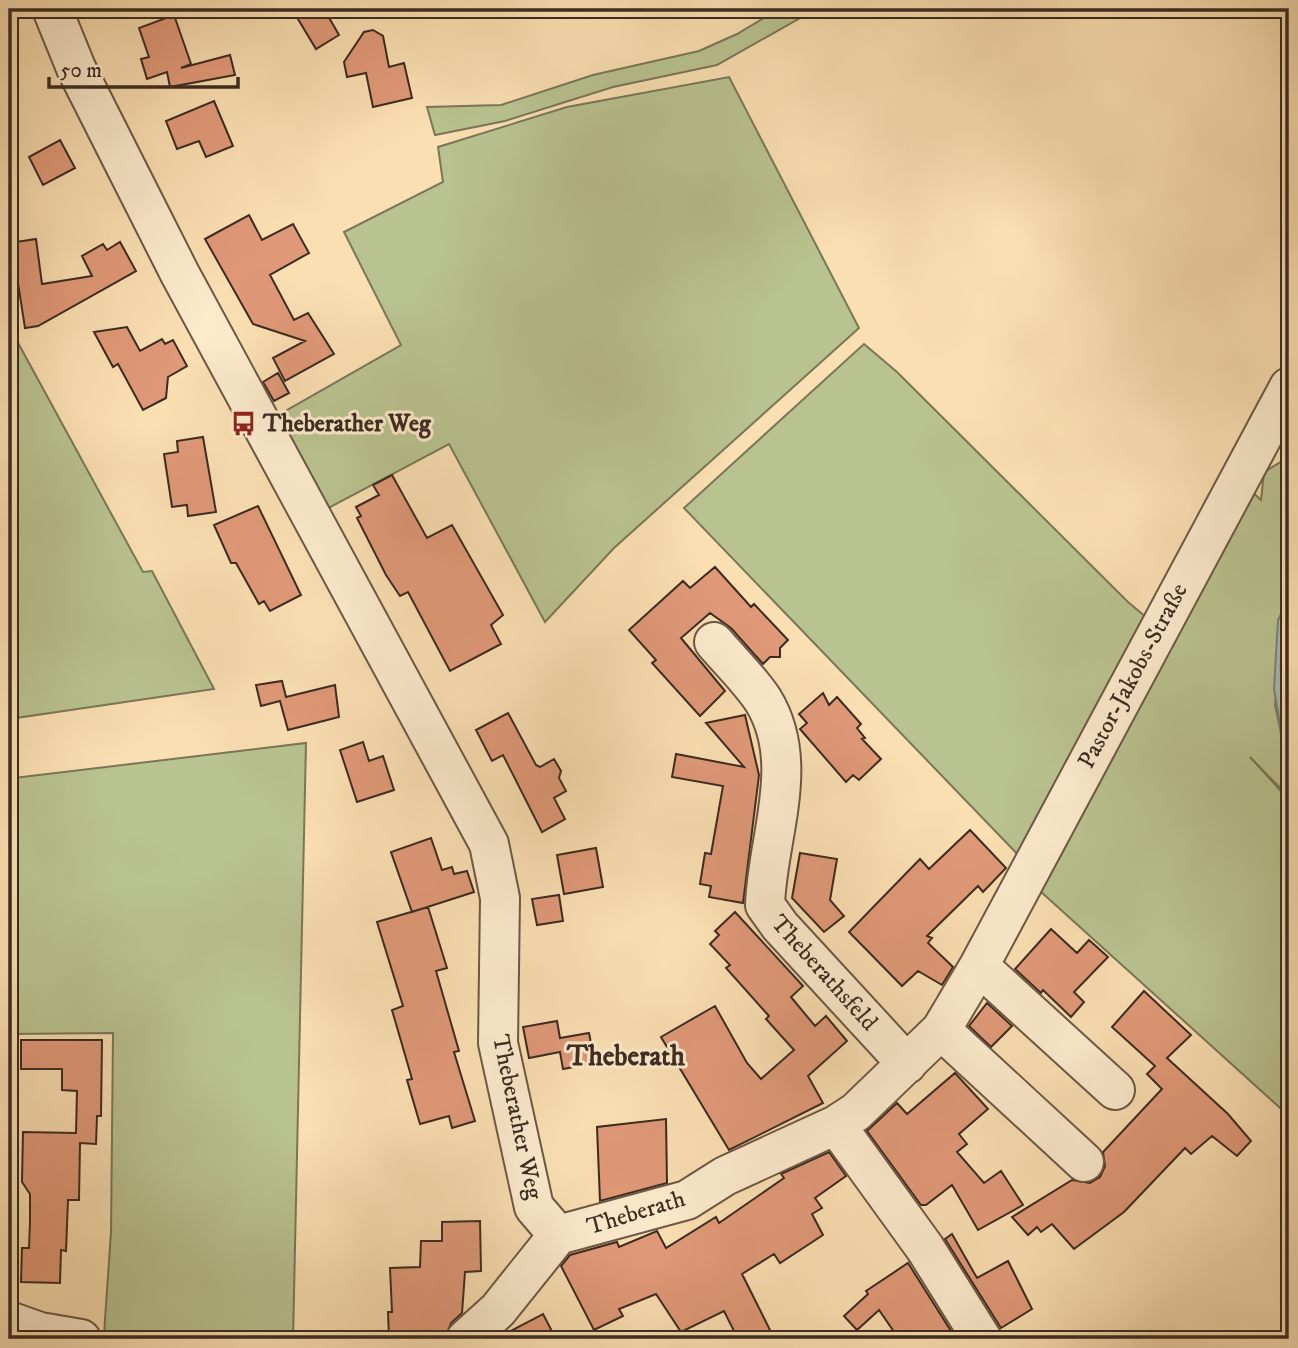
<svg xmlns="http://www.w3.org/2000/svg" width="1298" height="1348" font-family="'IM FELL DW Pica',serif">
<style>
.green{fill:#b9c390;stroke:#7a7758;stroke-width:2}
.water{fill:#a3bab7;stroke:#7a817b;stroke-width:2}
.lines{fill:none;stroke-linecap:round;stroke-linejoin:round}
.shore{stroke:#70726c;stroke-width:2}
.building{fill:#e09978;stroke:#3c2b20;stroke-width:2}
.minor-casing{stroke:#6c5844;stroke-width:42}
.minor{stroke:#fceacd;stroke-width:38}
.labels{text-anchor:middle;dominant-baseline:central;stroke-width:6;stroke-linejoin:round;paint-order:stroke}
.poi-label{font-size:24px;font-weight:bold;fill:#3c2b20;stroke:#fceacd;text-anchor:start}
.street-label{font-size:24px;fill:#3c2b20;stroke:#fceacd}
.quarter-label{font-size:28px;font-weight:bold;fill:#3c2b20;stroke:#fceacd}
</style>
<rect width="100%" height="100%" fill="#fadfb2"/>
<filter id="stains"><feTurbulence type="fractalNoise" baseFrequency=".00286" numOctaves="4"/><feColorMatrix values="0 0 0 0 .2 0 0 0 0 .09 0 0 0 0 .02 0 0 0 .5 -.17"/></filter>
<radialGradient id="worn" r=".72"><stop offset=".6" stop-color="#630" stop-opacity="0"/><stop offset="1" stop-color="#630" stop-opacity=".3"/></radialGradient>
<!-- green -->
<path class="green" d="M779,9H816L717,65L613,87L505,121L435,135L427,107L501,105L593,75L699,51L737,34Z
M729,77L859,328L614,548L545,622L449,444L319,513L268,421L401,345L344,232L443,182L438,147L567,107Z
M17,341L143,572L152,571L214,689L9,719V342Z
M864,344L897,372L1128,602L1153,623L1023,860L684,508Z
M1289,457V598L1284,604L1275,705L1284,747L1289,754V797L1250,757L1289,800V1116L1029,881L1245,485L1261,500L1264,472Z
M306,743L293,1339H133L104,1334L111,1232L113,1033L9,1034V776L14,778Z"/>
<!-- water -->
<path class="water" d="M1289,598V754L1284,747L1274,689L1278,620Z"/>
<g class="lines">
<!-- shore -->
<path class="shore" d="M1289,609C1276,645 1280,693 1289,728"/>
</g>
<!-- building -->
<path class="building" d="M316,9H324L339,35L316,49L298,19Z
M174,15L191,64L181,68L230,55L235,75L170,87L167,72L147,79L141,59L149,57L139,28Z
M373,30L383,36L389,67L404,63L412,98L373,107L366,73L347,77L344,62L364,32Z
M214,101L233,146L206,157L199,141L177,149L166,121Z
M60,140L75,168L43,185L29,157Z
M249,215L262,240L293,224L309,253L270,275L294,320L308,313L334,354L285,381L273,358L305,341L253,324L205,239Z
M36,239L42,284L92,276L82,256L103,244L107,250L120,242L136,271L38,326L25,328L18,283L9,284V243Z
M127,327L140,351L162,339L165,344L173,340L187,366L168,377L166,398L143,410L118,364L113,367L94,332Z
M278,373L289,393L274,401L263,382Z
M203,437L216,512L188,516L187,505L172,507L164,454L178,452L177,441Z
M392,475L427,538L452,525L503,615L491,625L501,644L450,671L408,592L400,596L386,575L357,518L361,516L356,507L379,495L373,485Z
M258,506L301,595L270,611L264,601L259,604L236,563H231L214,525Z
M715,567L751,607L754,604L788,640L780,648V657H770L763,664L731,628L710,613L681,638L725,691L700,716L652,663L656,660L629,630L683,581L690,588Z
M282,681L286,697L335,685L339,717L288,730L280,701L261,706L256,685Z
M823,693L829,705L837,697L861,724L857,728L865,738L862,739L881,759L859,780L853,775L846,782L800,729L807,723L799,714Z
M508,713L536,765L540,767L554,759L561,771L559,778L566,791L554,798L565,819L542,832L503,755L492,761L476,730Z
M745,715L759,775L743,903L709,897L711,886L700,884L705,853L711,854L723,786L672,777L676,754L744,767L706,723Z
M363,742L369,761L383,756L394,790L357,802L340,750Z
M970,830L1006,868L983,892L978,886L927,936L932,938L928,943L953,967L942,985L918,971L902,986L849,932L920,859L929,869Z
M431,838L442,870L452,867L454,874L467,871L474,892L412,912L391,852Z
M596,848L603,887L564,894L557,855Z
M800,853L837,859L830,900L844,916L824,932L792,898Z
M559,895L563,921L537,925L532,899Z
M428,907L447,968L436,971L459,1051L454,1052L475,1121L452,1128L449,1116L420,1124L407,1080L412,1079L392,1010L403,1006L377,922Z
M735,912L803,986L791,997L815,1026L826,1016L847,1041L808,1076L823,1103L729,1150L661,1037L715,1006L747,1063L761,1079L794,1050L766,1019L769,1016L726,968L730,965L710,944L719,935L715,931Z
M1051,929L1077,953L1089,940L1108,957L1074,992L1084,1002L1071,1017L1043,990L1041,993L1015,969Z
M1144,991L1191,1035L1167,1058L1228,1114L1251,1141L1237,1156L1212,1136L1191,1154L1185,1148L1124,1212L1074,1249L1052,1224L1041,1232L1037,1227L1028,1235L1012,1217L1072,1180L1090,1183L1100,1177L1105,1166L1103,1152L1162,1089L1147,1074L1155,1066L1112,1027Z
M987,1003L1012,1026L991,1047L969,1026Z
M557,1021L560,1038L589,1033L595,1063L563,1069L560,1052L529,1058L523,1027Z
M21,1040H102L101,1116H97L96,1144L80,1143L79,1200H68L66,1251L61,1250L60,1283L21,1282L22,1248H29L30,1222V1194L22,1182L23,1132L76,1133L77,1091L62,1090V1069H21Z
M955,1073L988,1109L959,1134L967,1144L957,1152L984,1183L1001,1171L1023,1205L978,1230L952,1185L926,1205H921L867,1131L897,1103L907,1114Z
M666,1119L667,1183L600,1201L597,1127Z
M829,1152L846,1176L815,1198L822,1208L812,1214L823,1235L780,1263L774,1254L742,1274L772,1334L762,1339H738L724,1311L681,1332L656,1294L619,1309L623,1316L594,1330L561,1266L570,1255L617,1242L619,1247L657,1231L666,1248L716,1217L719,1223L784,1178L781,1174Z
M480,1221L481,1271L465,1272L462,1313L451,1323L445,1339H389L388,1312H392L390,1268L420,1267L421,1241H442V1222Z
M952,1234L977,1278L1008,1261L1032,1309L1001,1328L945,1239Z
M908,1263L956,1339H899L879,1310L857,1330L844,1316L868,1294L866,1291Z
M543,1314L556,1339H498L503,1335Z"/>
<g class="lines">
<defs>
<path id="minor" d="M52,9L76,68L180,274L489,844L500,898L498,1043L534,1207L558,1235
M714,642C730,661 749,679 763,700C802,763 767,838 765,905L780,926L907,1064
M979,966L1115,1090
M941,1030L1084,1162
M9,1321L40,1332L81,1339
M466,1339L498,1310L558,1235L687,1200L725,1176L836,1125
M982,1339L925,1248L836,1125L856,1112L941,1030L979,966L1289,387"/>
</defs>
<!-- minor casing -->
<use href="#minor" class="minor-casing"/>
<!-- minor -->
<use href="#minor" class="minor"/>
</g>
<!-- icons -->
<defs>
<symbol id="bus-bare" viewBox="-9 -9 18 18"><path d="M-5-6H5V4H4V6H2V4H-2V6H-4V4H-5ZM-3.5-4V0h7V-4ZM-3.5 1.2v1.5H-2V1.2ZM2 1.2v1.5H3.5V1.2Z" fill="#8f2418" stroke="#fceacd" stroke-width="2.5" paint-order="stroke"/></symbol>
</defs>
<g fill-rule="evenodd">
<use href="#bus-bare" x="226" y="406" width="35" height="35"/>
</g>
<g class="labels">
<!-- poi labels -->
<g class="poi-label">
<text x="263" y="424">Theberather Weg</text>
</g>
<!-- street labels -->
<g class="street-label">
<text transform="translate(1133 676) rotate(-62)">Pastor-Jakobs-Straße</text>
<text transform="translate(824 973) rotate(48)">Theberathsfeld</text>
<text transform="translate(517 1117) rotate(78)">Theberather Weg</text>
<text transform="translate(636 1213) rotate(-17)">Theberath</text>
</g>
<!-- quarter labels -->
<g class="quarter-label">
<text x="626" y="1056">Theberath</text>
</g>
</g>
<!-- margin -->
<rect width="1298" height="1348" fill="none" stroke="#fadfb2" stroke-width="35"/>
<rect x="10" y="10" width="1277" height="1327" fill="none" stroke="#3c2b20" stroke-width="3.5"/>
<rect x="18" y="18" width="1263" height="1313" fill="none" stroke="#3c2b20" stroke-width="2"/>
<!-- scale -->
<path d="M49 77v10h189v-10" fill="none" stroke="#3c2b20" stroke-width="3.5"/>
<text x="60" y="77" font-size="21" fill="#3c2b20" stroke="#fceacd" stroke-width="5" paint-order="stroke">50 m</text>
<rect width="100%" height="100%" filter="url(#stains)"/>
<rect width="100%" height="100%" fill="url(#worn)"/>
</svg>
